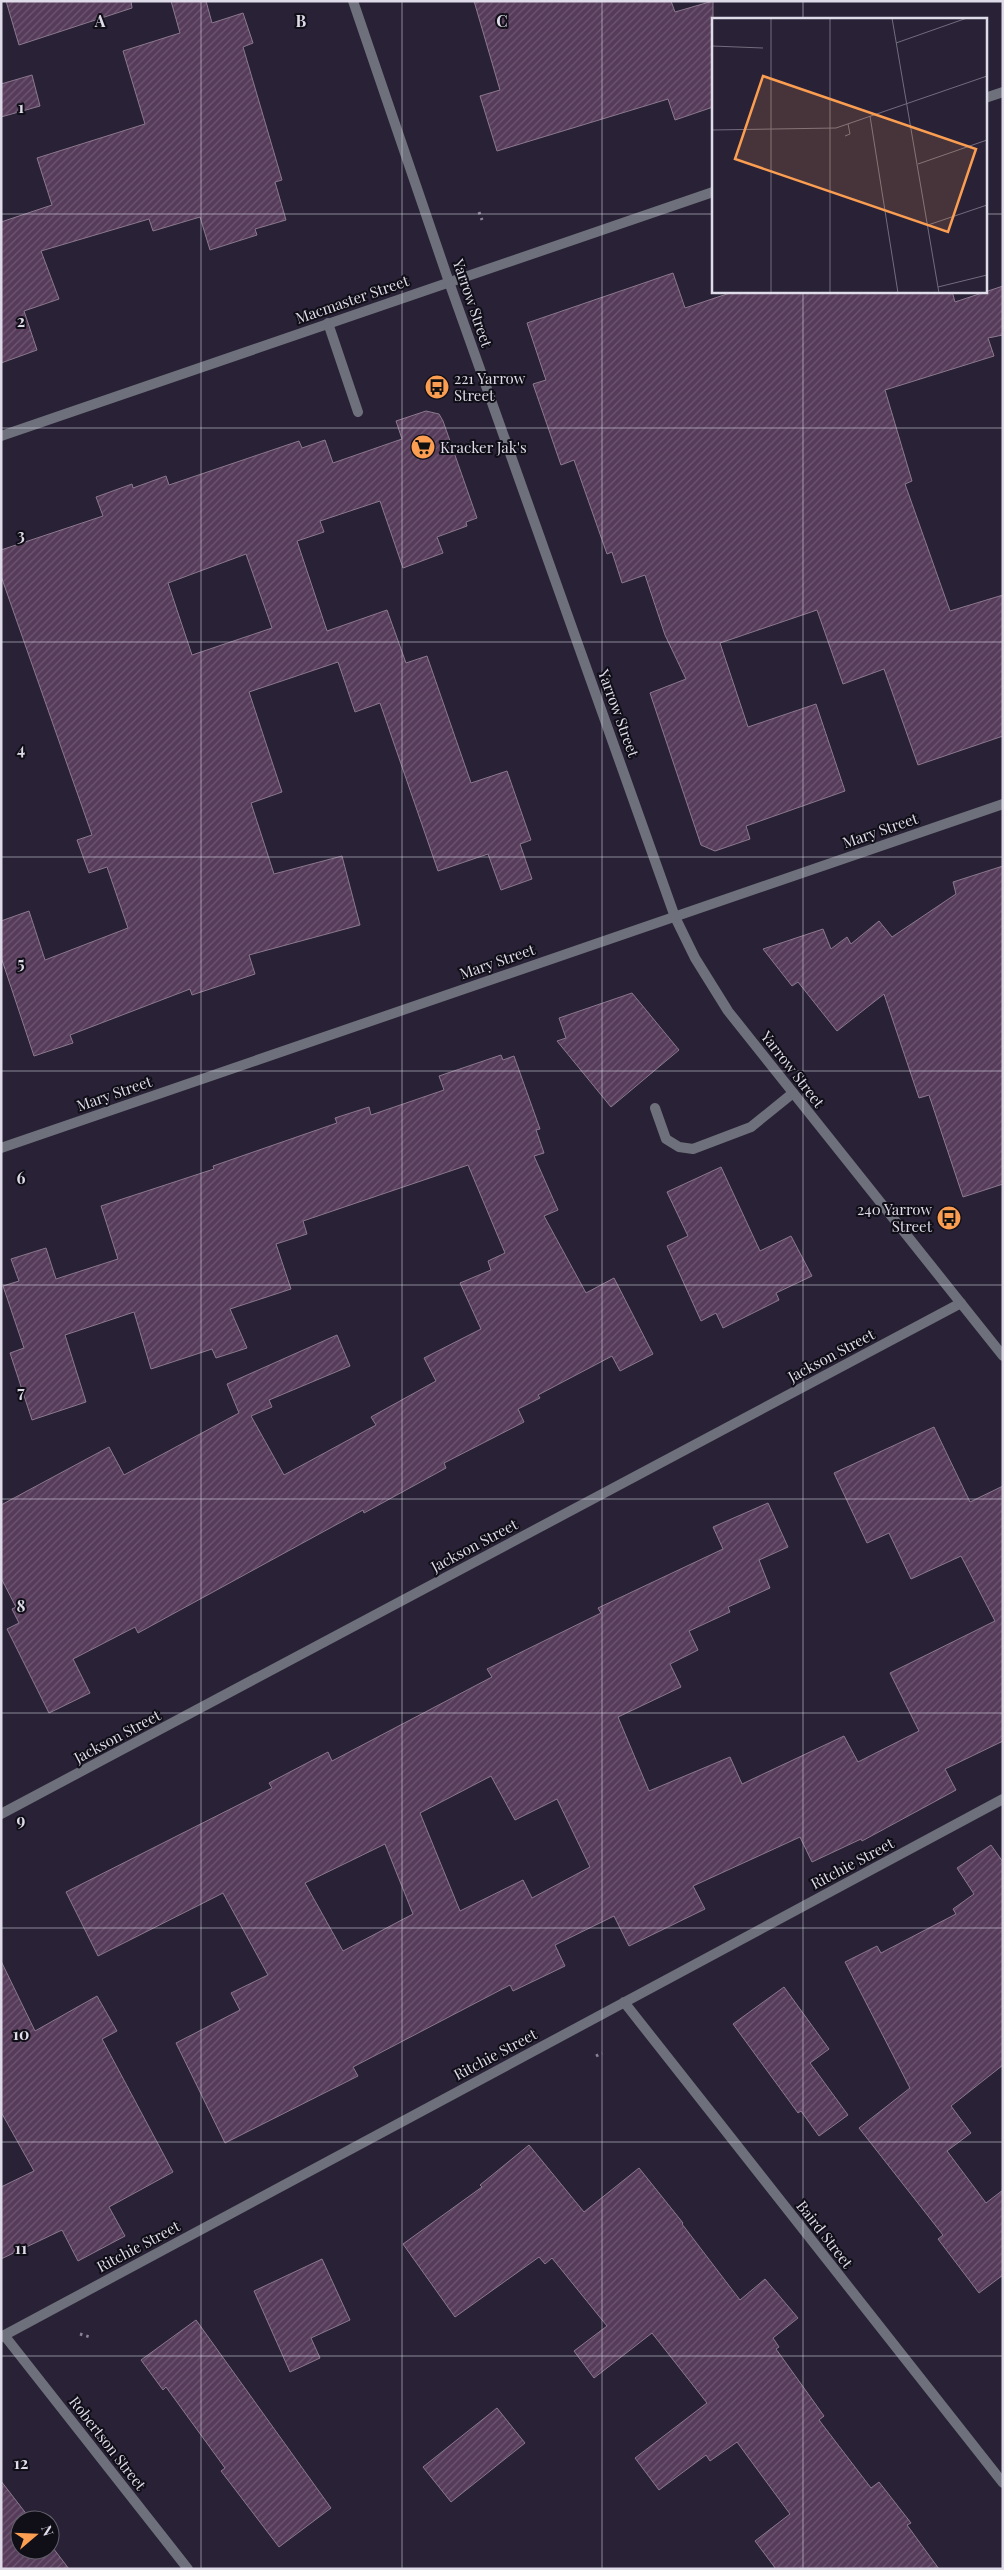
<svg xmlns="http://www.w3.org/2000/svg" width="1004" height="2570" font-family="'Playfair Display',serif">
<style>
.building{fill:url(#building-hatch);stroke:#8b788d;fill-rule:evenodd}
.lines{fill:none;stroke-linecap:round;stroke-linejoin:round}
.path{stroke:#898495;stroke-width:3;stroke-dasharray:2.5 4;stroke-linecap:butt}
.service{stroke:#6e717c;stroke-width:10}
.minor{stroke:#6e717c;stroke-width:10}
.tertiary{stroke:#6e717c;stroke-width:10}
.grid{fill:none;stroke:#dfdbe9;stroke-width:1;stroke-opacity:0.55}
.labels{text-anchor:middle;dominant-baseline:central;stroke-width:4;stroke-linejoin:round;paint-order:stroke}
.street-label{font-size:15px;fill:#dfdbe9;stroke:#100e17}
.poi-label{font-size:15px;fill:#dfdbe9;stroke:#100e17;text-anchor:start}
.inset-road{fill:none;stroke:#726c7e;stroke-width:1}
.view{fill:#fb9e51;fill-opacity:0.15;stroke:#fb9e51;stroke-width:2.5}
.inset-edge{fill:none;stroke:#dfdbe9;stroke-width:2.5}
.grid-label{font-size:16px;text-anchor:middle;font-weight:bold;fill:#dfdbe9;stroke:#100e17;stroke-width:4;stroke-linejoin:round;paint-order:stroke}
</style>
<defs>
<pattern id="building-hatch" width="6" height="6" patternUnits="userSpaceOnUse" patternTransform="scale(1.25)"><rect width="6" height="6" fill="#563c5a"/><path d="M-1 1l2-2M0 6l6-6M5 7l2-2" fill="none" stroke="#6e5872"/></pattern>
</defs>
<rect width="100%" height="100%" fill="#292237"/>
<!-- building -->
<path class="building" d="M6,1H131L132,8L19,45Z
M171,1H206L212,23L243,13L253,43L243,47L282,180L275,182L286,220L255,229L257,235L210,250L200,217L153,231L149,219L41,251L59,299L24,311L37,350L1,363V222L52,205L37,158L145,124L123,51L180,33Z
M474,1H671L675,12L713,1V107L675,120L668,99L497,151L480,96L500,90Z
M32,75L40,106L1,117V84Z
M673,273L685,308L736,291H952L955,302L1003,286V335L988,338L994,356L885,390L912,481L905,484L950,611L1003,595V736L918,765L884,669L843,684L817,610L720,643L748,727L816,704L845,791L746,826L750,839L715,851L701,845L650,693L686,679L665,635L645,575L622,583L612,552L607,554L574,460L561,465L533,384L546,380L527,323Z
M426,411L439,414L443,421L477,518L466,522L467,526L437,537L443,553L403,568L380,501L320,521L324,532L297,541L327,631L387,610L406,663L427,656L471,783L507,771L531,840L520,844L532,879L501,890L488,854L438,871L380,703L355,712L338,662L249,692L282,792L251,803L274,874L342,856L360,925L249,955L255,974L192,995L190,989L70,1035L73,1043L34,1056L1,957V921L29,911L45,960L128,928L107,867L89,873L77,840L92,835L1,576V550L103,516L96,497L132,484L133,488L166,476L169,485L299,441L302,448L325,440L333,463L402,439L396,421ZM246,554L272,628L192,655L168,583Z
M1003,866V1184L963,1197L929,1095L919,1098L884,994L837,1031L798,982L792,986L763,949L823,929L831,949L847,937L851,944L879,921L892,937L956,894L953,882Z
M632,993L679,1050L611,1107L557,1041L566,1038L559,1018Z
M501,1055L503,1060L514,1056L540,1129L536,1130L544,1153L534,1156L558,1210L544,1216L586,1293L614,1278L653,1354L620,1371L612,1356L538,1395L540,1398L518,1409L524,1422L444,1463L446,1468L364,1513L363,1510L138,1633L135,1627L73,1659L90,1693L49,1713L7,1629L19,1623L12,1609L16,1607L1,1578V1505L109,1447L124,1475L239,1413L227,1384L337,1335L350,1366L269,1400L272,1407L251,1416L284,1475L376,1425L371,1417L436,1381L424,1358L481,1329L460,1283L491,1270L488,1261L505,1253L468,1165L303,1221L307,1234L276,1244L291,1289L230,1309L247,1348L216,1358L212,1349L151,1369L134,1312L65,1335L86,1402L32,1420L10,1353L24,1348L3,1286L19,1281L11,1259L46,1248L56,1279L118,1259L101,1206L214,1169L213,1166L337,1123L335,1118L369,1107L371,1115L444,1090L439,1076Z
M721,1167L760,1251L791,1236L812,1276L776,1293L779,1300L723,1328L716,1313L701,1321L667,1246L688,1236L667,1192Z
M934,1427L970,1502L1003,1486V1741L945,1769L956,1790L862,1841L861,1839L812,1862L800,1837L693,1886L705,1909L629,1946L614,1916L555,1945L565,1966L513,1991L510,1985L353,2067L358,2076L225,2143L176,2043L240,2010L231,1993L268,1975L223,1893L98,1956L66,1892L272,1788L269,1783L328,1752L332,1761L492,1677L487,1669L601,1613L598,1608L723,1549L713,1527L768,1503L788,1547L759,1560L770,1588L728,1607L730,1612L689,1631L698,1650L670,1664L681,1687L618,1717L649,1791L730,1757L742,1784L844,1736L858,1762L919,1731L890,1673L995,1621L961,1556L911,1579L889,1533L867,1543L834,1473ZM491,1776L515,1820L557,1799L590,1867L532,1898L523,1880L460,1911L420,1813ZM385,1844L413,1914L343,1951L305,1883Z
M991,1845L1003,1862V2065L951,2106L971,2133L947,2151L986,2203L1003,2190V2275L979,2293L938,2239L943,2235L859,2128L910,2088L845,1962L877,1946L881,1953L956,1914L953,1909L974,1894L957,1868Z
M1,1961L35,2031L97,1996L117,2031L102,2039L173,2172L109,2207L125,2236L78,2261L62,2230L1,2259V2187L34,2171L1,2112Z
M784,1987L829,2049L810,2063L848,2115L819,2136L801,2111L798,2113L733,2024Z
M529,2145L584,2212L639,2168L683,2223L682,2224L740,2300L765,2279L798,2318L773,2338L779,2347L776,2349L824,2416L819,2420L871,2488L879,2482L911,2523L907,2525L939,2569H776L755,2541L790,2514L737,2442L710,2461L706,2455L659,2490L635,2458L707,2403L652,2333L594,2378L574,2351L607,2326L552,2258L545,2264L539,2257L455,2317L403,2244L482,2187L480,2185Z
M322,2259L350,2320L311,2338L320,2358L290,2372L254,2291Z
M196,2320L331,2508L279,2547L221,2471L225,2468L166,2387L163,2390L141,2360Z
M497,2408L525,2443L451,2502L423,2467Z
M1,2481L31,2520H20V2550H50V2544L69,2569H1Z"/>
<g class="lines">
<!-- path -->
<path class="path" d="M479,212L482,220
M596,2056L602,2053
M80,2334L90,2337"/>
<!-- service -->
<path class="service" d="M328,323L358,412
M655,1108L666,1139L679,1147L693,1149L751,1127L793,1093"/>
<!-- minor -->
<path class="minor" d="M985,98L1003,92
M1,436L713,192
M1,1148L1003,804
M1,1814L961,1303
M624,2002L1003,2483
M4,2335L188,2569
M1,2337L1003,1799"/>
<!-- tertiary -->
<path class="tertiary" d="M353,1L449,282L675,917L695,958L728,1011L1003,1356"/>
</g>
<!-- grid -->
<path class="grid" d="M201,1V2569M402,1V2569M602,1V2569M803,1V19M1,214H713M985,214H1003M803,291V2569M1,428H1003M1,642H1003M1,857H1003M1,1071H1003M1,1285H1003M1,1499H1003M1,1713H1003M1,1928H1003M1,2142H1003M1,2356H1003"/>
<!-- icons -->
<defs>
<symbol id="bus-disc" viewBox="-11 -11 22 22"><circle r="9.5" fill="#fb9e51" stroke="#100e17"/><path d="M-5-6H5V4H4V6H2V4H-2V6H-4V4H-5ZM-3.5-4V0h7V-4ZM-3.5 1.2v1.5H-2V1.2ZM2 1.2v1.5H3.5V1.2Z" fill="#111"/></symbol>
<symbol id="supermarket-disc" viewBox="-11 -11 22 22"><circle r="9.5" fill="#fb9e51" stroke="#100e17"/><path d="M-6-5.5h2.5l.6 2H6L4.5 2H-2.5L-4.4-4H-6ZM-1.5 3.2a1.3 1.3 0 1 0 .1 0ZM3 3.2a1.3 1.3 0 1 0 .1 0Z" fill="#111"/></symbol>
</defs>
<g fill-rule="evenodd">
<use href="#bus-disc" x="423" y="373" width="28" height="28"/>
<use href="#supermarket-disc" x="409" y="433" width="28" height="28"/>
<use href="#bus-disc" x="935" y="1204" width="28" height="28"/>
</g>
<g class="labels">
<!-- street labels -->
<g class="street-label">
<text transform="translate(352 299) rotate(-19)">Macmaster Street</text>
<text transform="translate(473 303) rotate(71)">Yarrow Street</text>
<text transform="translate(619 713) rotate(70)">Yarrow Street</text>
<text transform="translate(880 830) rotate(-19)">Mary Street</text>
<text transform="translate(497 961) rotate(-19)">Mary Street</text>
<text transform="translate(793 1069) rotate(52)">Yarrow Street</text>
<text transform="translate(114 1093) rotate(-19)">Mary Street</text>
<text transform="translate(831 1355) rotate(-28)">Jackson Street</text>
<text transform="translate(474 1545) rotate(-28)">Jackson Street</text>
<text transform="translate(117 1736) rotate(-28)">Jackson Street</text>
<text transform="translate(852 1863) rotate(-28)">Ritchie Street</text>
<text transform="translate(495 2054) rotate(-28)">Ritchie Street</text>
<text transform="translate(825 2234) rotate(52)">Baird Street</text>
<text transform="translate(138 2246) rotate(-28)">Ritchie Street</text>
<text transform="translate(108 2443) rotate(52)">Robertson Street</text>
</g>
<!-- poi labels -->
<g class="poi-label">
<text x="454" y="378">221 Yarrow<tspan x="454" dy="17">Street</tspan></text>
<text x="440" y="447">Kracker Jak's</text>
<text x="932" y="1209" text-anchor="end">240 Yarrow<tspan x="932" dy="17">Street</tspan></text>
</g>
</g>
<!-- overview -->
<g transform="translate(712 18)">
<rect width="275" height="275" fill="#292237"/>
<path class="inset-road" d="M59,0V275M180,0L227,275M184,25L255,0M0,28L51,30M0,49V172M158,98L186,275M0,112L124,110L275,58M133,118L138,116L136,106M206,146L275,122M216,207L275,187M226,269L275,257M118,275V0"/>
<path class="view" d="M51,58L264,131L236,214L23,141Z"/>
<rect width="275" height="275" class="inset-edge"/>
</g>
<g class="grid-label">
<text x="100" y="27">A</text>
<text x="301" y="27">B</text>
<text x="502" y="27">C</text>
<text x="21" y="113">1</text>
<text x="21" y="327">2</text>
<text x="21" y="541">3</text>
<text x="21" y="755">4</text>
<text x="21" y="969">5</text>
<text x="21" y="1184">6</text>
<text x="21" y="1398">7</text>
<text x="21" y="1612">8</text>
<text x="21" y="1826">9</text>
<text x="21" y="2040">10</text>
<text x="21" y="2254">11</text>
<text x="21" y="2469">12</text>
</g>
<!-- border -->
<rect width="1004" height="2570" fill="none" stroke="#dfdbe9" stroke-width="5"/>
<!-- north arrow -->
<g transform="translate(35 2535) rotate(71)"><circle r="24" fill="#100e17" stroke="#63606b"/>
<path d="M0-4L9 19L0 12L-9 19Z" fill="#fb9e51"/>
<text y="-8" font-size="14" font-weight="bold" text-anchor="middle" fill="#dfdbe9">N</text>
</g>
</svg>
